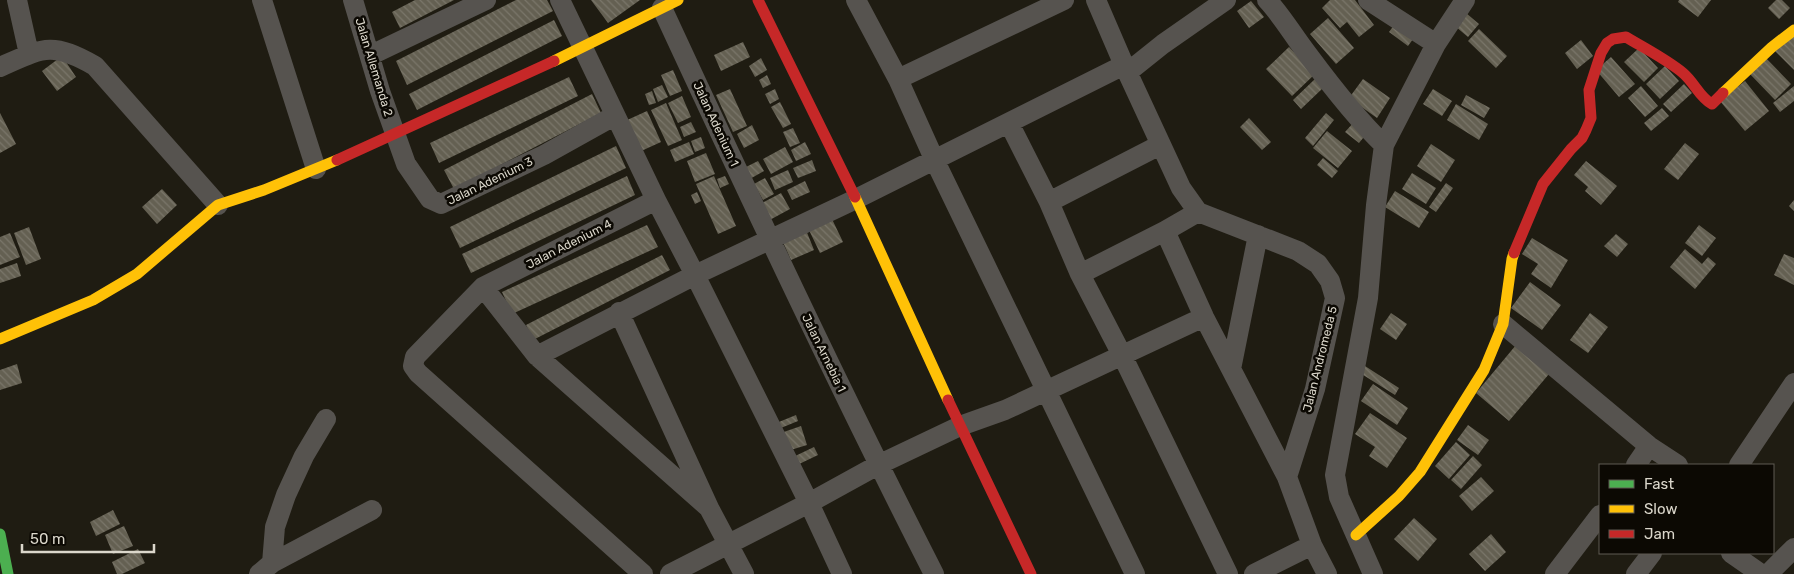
<svg xmlns="http://www.w3.org/2000/svg" width="1794" height="574" font-family="Rubik,sans-serif">
<style>
.building{fill:url(#building-back-hatch)}
.lines{fill:none;stroke-linecap:round;stroke-linejoin:round}
.street{stroke:#56534f;stroke-width:20}
.fast{stroke:#4caf50;stroke-width:11}
.slow{stroke:#ffc107;stroke-width:11}
.jam{stroke:#c62828;stroke-width:11}
.labels{text-anchor:middle;dominant-baseline:central;stroke-width:5;stroke-linejoin:round;paint-order:stroke}
.street-label{font-size:12px;fill:#dbd7cb;stroke:#0c0903}
</style>
<defs>
<pattern id="building-back-hatch" width="6" height="6" patternUnits="userSpaceOnUse" patternTransform="scale(1.25)"><rect width="6" height="6" fill="#646052"/><path d="M-1 5l2 2M0 0l6 6M5-1l2 2" fill="none" stroke="#7a766a"/></pattern>
</defs>
<rect width="100%" height="100%" fill="#1f1c12"/>
<!-- building -->
<path class="building" d="M415,0H454L400,28L392,12Z
M516,0H547L553,11L407,85L396,61Z
M591,0H640L608,23Z
M1330,0H1355L1374,25L1359,37L1347,22L1340,28L1322,8Z
M1679,0H1711L1698,17L1678,2Z
M1776,0H1782L1790,8L1779,19L1768,8Z
M1251,1L1264,17L1249,28L1237,11Z
M1466,13L1479,24L1468,37L1455,26Z
M1328,18L1354,48L1336,64L1310,34Z
M554,20L562,36L417,110L409,94Z
M1397,21L1416,35L1408,46L1389,32Z
M1479,29L1507,56L1496,68L1468,41Z
M1794,34V70L1774,50Z
M1581,40L1593,56L1577,69L1565,53Z
M743,42L750,57L721,71L714,55Z
M1289,47L1315,74L1292,96L1266,69Z
M1639,48L1658,68L1644,82L1624,62Z
M62,56L76,77L57,91L42,71Z
M1611,57L1635,84L1619,97L1596,70Z
M1765,57L1791,84L1775,100L1749,73Z
M761,58L767,70L755,77L749,66Z
M1665,66L1679,81L1660,99L1646,84Z
M673,70L682,91L670,96L661,75Z
M767,75L771,84L763,88L759,80Z
M569,77L578,96L439,163L430,143Z
M1315,79L1323,88L1301,109L1293,100Z
M1363,79L1390,98L1377,118L1349,98Z
M1745,81L1769,111L1745,131L1720,101Z
M1684,84L1692,93L1671,112L1663,104Z
M662,85L668,97L658,102L653,89Z
M1641,86L1658,106L1645,117L1628,98Z
M1794,86V101L1780,112L1773,103Z
M730,89L747,126L733,132L716,95Z
M775,89L779,99L770,104L765,94Z
M1433,89L1452,101L1442,116L1423,104Z
M652,91L656,103L649,105L645,94Z
M592,94L601,113L454,189L444,170Z
M1466,95L1490,108L1484,118L1461,105Z
M682,96L691,117L678,123L668,103Z
M780,102L791,124L783,128L771,107Z
M666,103L682,140L668,146L651,110Z
M1456,104L1488,124L1479,140L1447,120Z
M1662,108L1669,116L1651,131L1644,123Z
M647,111L661,142L639,152L625,121Z
M0,113L16,144L0,153Z
M1326,113L1334,120L1313,146L1305,138Z
M1249,118L1271,142L1262,150L1240,127Z
M1355,121L1368,132L1359,143L1345,132Z
M691,122L696,132L684,137L680,127Z
M752,125L759,140L744,148L737,134Z
M793,128L800,143L790,147L783,132Z
M1327,131L1352,151L1338,168L1313,148Z
M701,137L705,148L695,152L691,141Z
M689,142L694,154L675,162L670,150Z
M805,142L811,154L796,161L791,150Z
M1685,143L1699,154L1678,180L1664,169Z
M1431,144L1455,160L1441,182L1417,166Z
M616,146L626,168L460,248L450,227Z
M785,147L793,162L771,174L763,159Z
M706,153L715,174L695,182L687,161Z
M1323,158L1338,171L1332,178L1317,165Z
M812,160L816,171L798,178L793,168Z
M758,161L764,171L748,180L742,169Z
M1586,161L1617,186L1601,205L1585,191L1588,187L1574,175Z
M788,170L793,182L775,190L770,178Z
M1412,173L1436,188L1426,204L1402,189Z
M627,176L635,195L471,273L462,254Z
M714,176L736,226L718,234L696,184Z
M725,176L729,184L720,188L717,179Z
M765,178L774,194L763,200L754,184Z
M805,181L810,192L792,200L787,190Z
M1446,183L1453,188L1436,212L1429,207Z
M162,189L177,205L157,224L142,207Z
M1395,191L1429,212L1419,228L1385,207Z
M697,192L701,201L695,204L691,195Z
M781,193L790,209L766,222L758,205Z
M1794,200V211L1789,206Z
M831,217L843,242L820,253L808,228Z
M647,225L658,247L512,314L502,292Z
M1699,225L1716,238L1702,256L1685,243Z
M29,227L41,259L26,265L14,233Z
M806,230L814,250L791,260L782,240Z
M10,233L20,257L0,265V237Z
M1616,234L1628,244L1617,257L1604,246Z
M1532,238L1568,260L1551,288L1531,274L1538,264L1522,254Z
M1685,249L1702,264L1708,257L1716,264L1695,289L1670,267Z
M1784,254L1794,258V285L1774,275Z
M662,255L670,270L533,340L526,325Z
M17,263L21,276L0,283V269Z
M1530,282L1561,305L1542,330L1511,308Z
M1391,313L1407,324L1396,340L1380,329Z
M1590,313L1608,327L1588,353L1570,340Z
M1516,345L1549,374L1509,421L1476,393Z
M17,364L22,383L0,390V370Z
M1365,366L1399,388L1395,395L1360,373Z
M1373,384L1408,408L1397,425L1361,401Z
M1370,413L1407,438L1387,468L1369,456L1375,447L1355,434Z
M796,415L798,421L776,430L774,424Z
M1468,425L1489,440L1478,455L1457,440Z
M801,426L807,445L784,452L778,434Z
M1456,442L1470,455L1449,479L1435,466Z
M814,447L818,455L795,466L791,458Z
M1473,456L1482,465L1461,489L1451,480Z
M1481,477L1494,491L1472,511L1459,496Z
M113,510L120,524L96,536L90,522Z
M1414,518L1437,539L1418,561L1394,539Z
M124,526L133,546L113,554L105,535Z
M1491,534L1506,552L1485,571L1469,554Z
M138,549L145,563L122,574H117L112,562Z"/>
<g class="lines">
<!-- street -->
<path class="street" d="M17,0L29,54
M262,0L316,169
M353,0L380,91L406,164L430,199L441,204L544,155L614,116
M560,0L656,200L695,275L809,503L842,574
M856,0L898,79L935,161L1135,574
M1096,0L1124,65L1181,188L1198,212L1298,251L1318,264L1330,281L1335,298L1315,389L1287,477
M1267,0C1283,17 1294,37 1309,56C1332,87 1356,118 1384,145
M1368,0L1436,44
M662,8C750,198 839,388 934,574
M371,55L486,0
M0,67C43,48 51,41 95,66L218,205
M1128,72L1163,44L1226,0
M898,79L1064,0
M1009,123L1049,202L1080,274L1122,355L1228,574
M1049,202L1160,145
M1165,231L1204,317L1287,477L1312,545L1327,574
M1080,274L1165,231L1198,212
M483,287L537,356L709,508
M619,312L709,508L744,574
M1503,324L1649,446L1678,465
M537,356L695,275L856,199L1124,65
M1231,369L1258,235
M1636,465L1649,446
M1739,465L1794,383
M1731,553L1761,574
M272,563L372,510
M259,574L272,563L275,527L286,495L304,456L326,419
M643,574L418,373L413,366L415,357L483,287L656,200
M670,574L809,503L878,465L960,426L1005,410L1204,317
M1254,574L1312,545
M1373,574L1339,497L1335,475L1368,298L1376,205L1384,145L1436,44L1465,0
M1555,574L1600,515
M1636,574L1652,553
M1768,574L1794,548"/>
<!-- fast -->
<path class="fast" d="M0,534L8,574"/>
<!-- slow -->
<path class="slow" d="M554,61L678,0
M1723,93L1772,47L1794,30
M855,197L948,400
M0,339L93,300L137,274L218,205L264,190L337,160
M1356,535L1399,496L1420,472L1484,370L1503,324L1512,259L1514,253"/>
<!-- jam -->
<path class="jam" d="M758,0L855,197
M337,160L554,61
M1514,253L1543,184L1571,149L1582,138L1586,130L1591,118L1589,90L1601,53L1607,43L1613,39L1626,37C1644,48 1666,59 1683,73C1694,82 1700,98 1712,104L1723,93
M948,400L1031,574"/>
</g>
<g class="labels">
<!-- street labels -->
<g class="street-label">
<text transform="translate(374 67) rotate(73)">Jalan Allemanda 2</text>
<text transform="translate(716 124) rotate(65)">Jalan Adenium 1</text>
<text transform="translate(490 181) rotate(-26)">Jalan Adenium 3</text>
<text transform="translate(569 244) rotate(-27)">Jalan Adenium 4</text>
<text transform="translate(824 353) rotate(64)">Jalan Arnebia 1</text>
<text transform="translate(1320 359) rotate(-76)">Jalan Andromeda 5</text>
</g>
</g>
<!-- legend -->
<rect x="1599" y="464" width="175" height="90" fill="#0c0903" stroke="#5f5b53"/>
<rect x="1609" y="480" width="25" height="8" fill="#4caf50" stroke="#5f5b53"/>
<text x="1644" y="489" font-size="15" fill="#dbd7cb">Fast</text>
<rect x="1609" y="505" width="25" height="8" fill="#ffc107" stroke="#5f5b53"/>
<text x="1644" y="514" font-size="15" fill="#dbd7cb">Slow</text>
<rect x="1609" y="530" width="25" height="8" fill="#c62828" stroke="#5f5b53"/>
<text x="1644" y="539" font-size="15" fill="#dbd7cb">Jam</text>
<!-- scale -->
<path d="M22 544v8h132v-8" fill="none" stroke="#dbd7cb" stroke-width="2.5"/>
<text x="30" y="544" font-size="15" fill="#dbd7cb" stroke="#0c0903" stroke-width="4" paint-order="stroke">50 m</text>
</svg>
